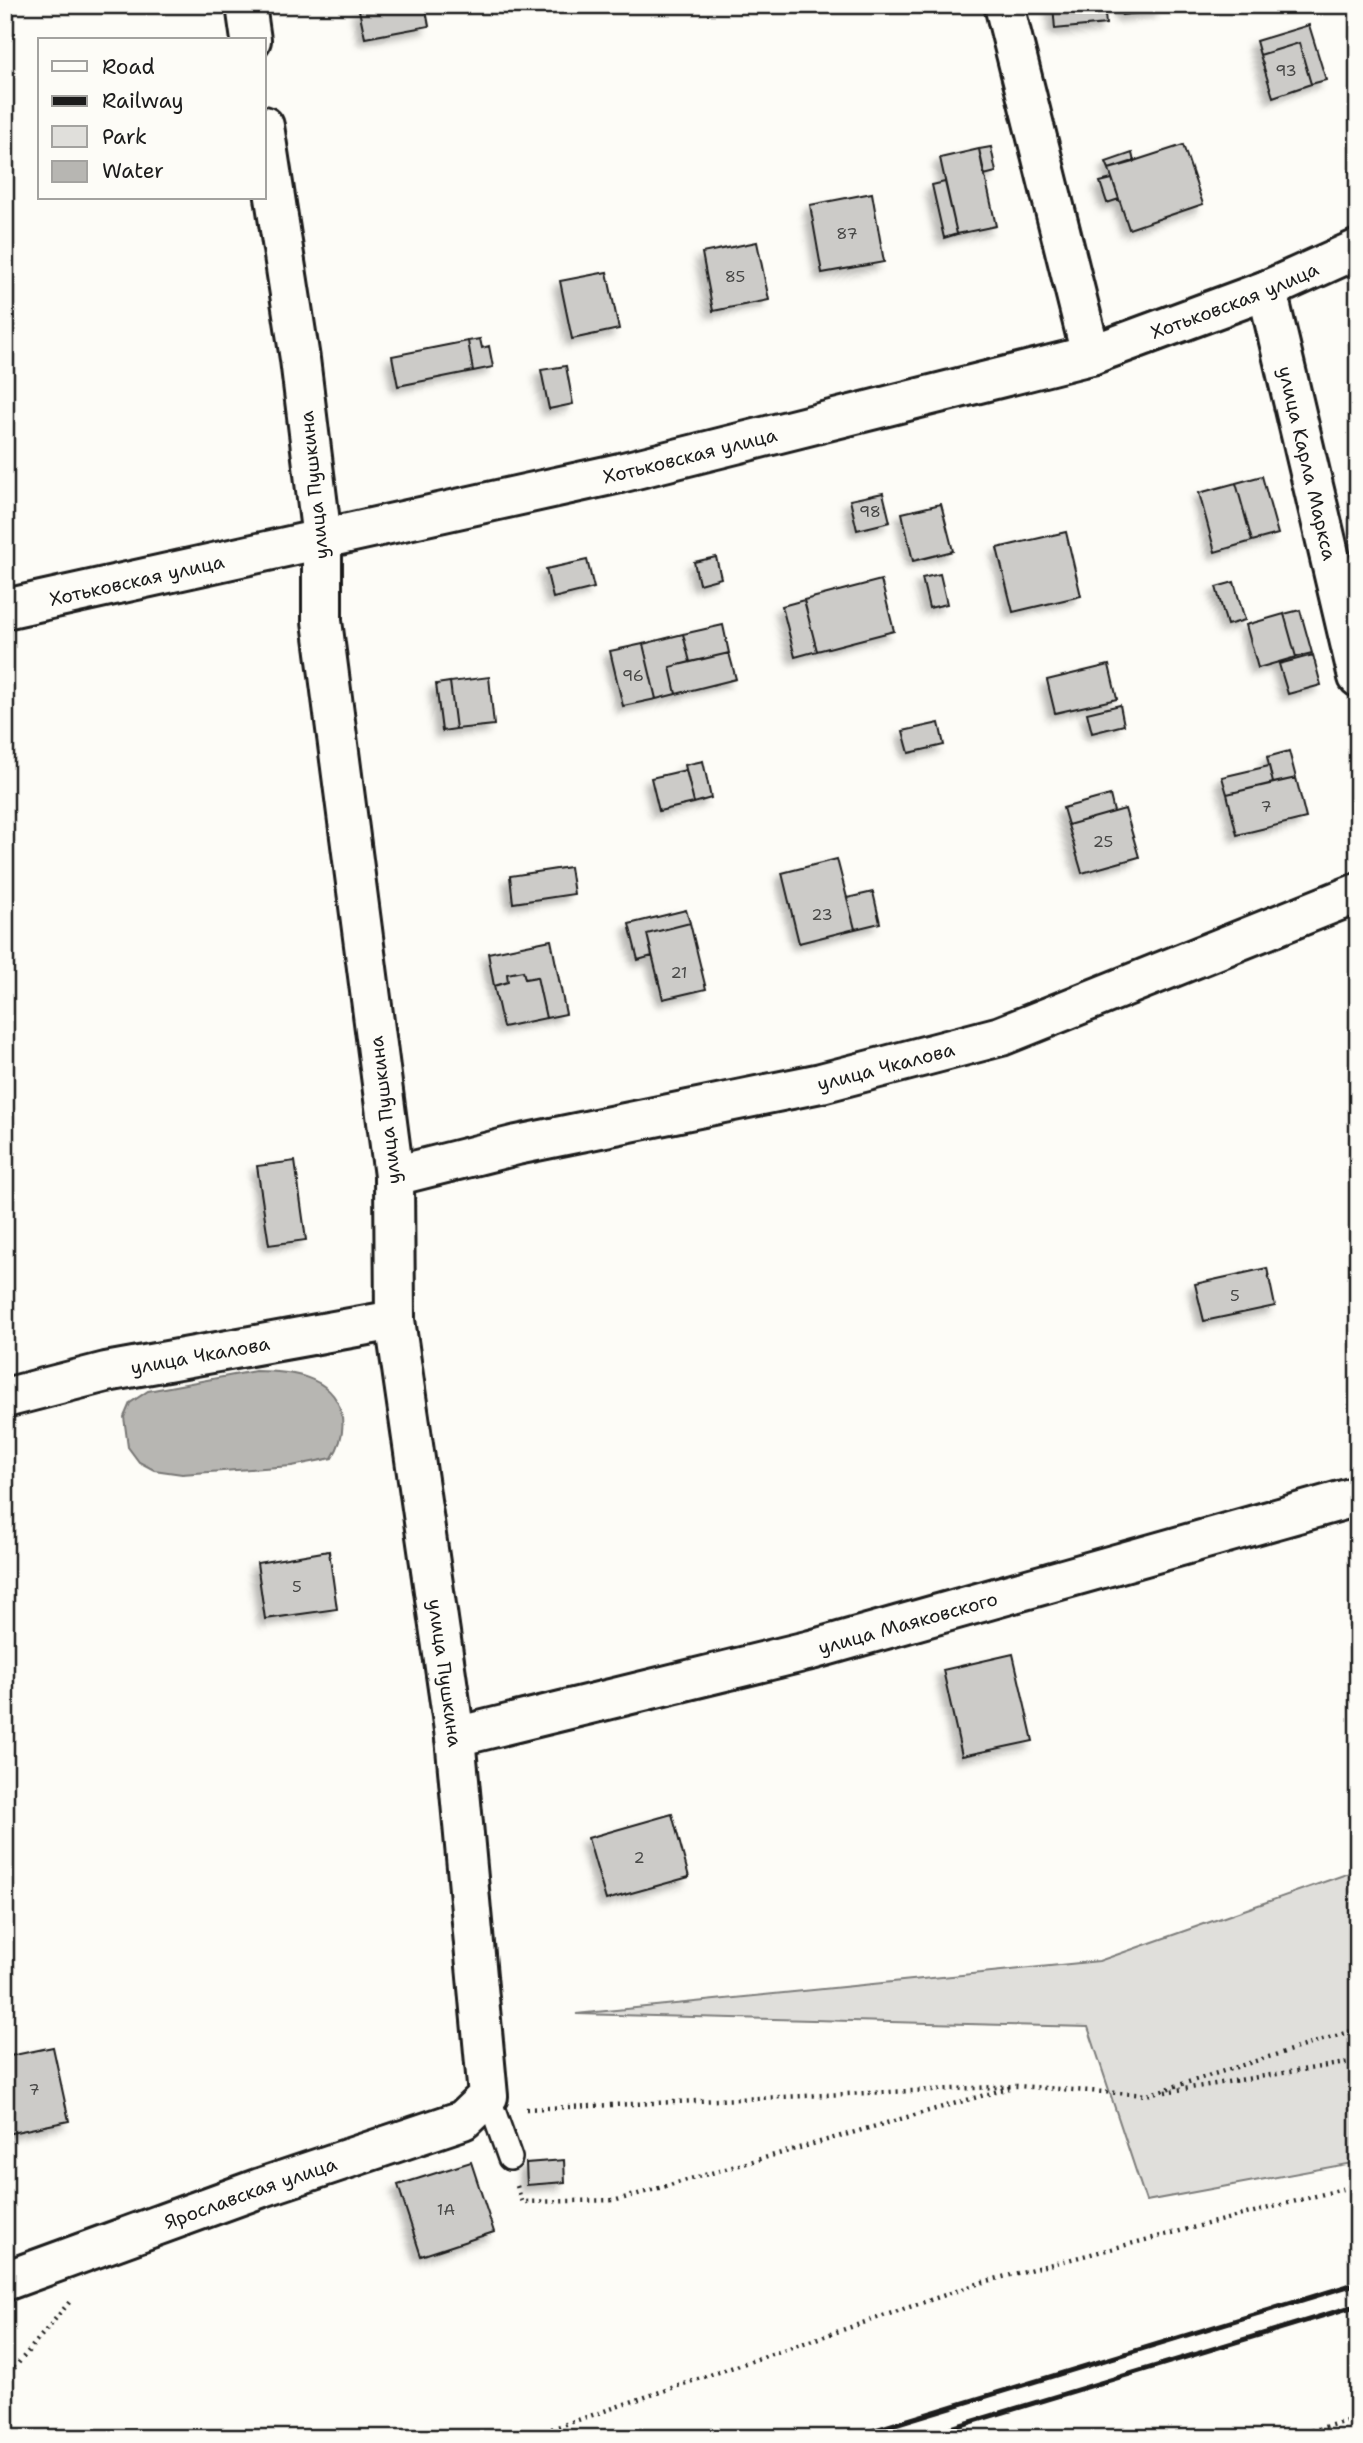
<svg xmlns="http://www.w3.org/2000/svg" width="1363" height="2443" font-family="'Shantell Sans',sans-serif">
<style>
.green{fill:#e0dfdb;stroke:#7e7e7c;stroke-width:2}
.water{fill:#b7b6b2;stroke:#797876;stroke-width:2}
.building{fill:#cccbc8;stroke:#1c1c1c;stroke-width:2;filter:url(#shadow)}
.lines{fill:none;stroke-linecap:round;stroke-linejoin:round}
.lane-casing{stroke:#1c1c1c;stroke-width:28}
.street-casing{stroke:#1c1c1c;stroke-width:44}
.secondary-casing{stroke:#1c1c1c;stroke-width:44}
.path{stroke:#1c1c1c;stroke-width:4.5;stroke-dasharray:2 5;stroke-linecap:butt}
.lane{stroke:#fdfcf7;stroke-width:23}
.street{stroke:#fdfcf7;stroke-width:38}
.secondary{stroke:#fdfcf7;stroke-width:38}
.rail{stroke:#1c1c1c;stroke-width:5}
.labels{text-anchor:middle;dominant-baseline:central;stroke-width:7;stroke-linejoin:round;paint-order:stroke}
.number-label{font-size:16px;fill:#484847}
.street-label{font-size:19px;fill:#1c1c1c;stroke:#fdfcf7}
</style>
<defs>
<filter id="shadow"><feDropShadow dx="-6" dy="6" stdDeviation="3.5" flood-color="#0004"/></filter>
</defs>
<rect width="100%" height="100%" fill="#fdfcf7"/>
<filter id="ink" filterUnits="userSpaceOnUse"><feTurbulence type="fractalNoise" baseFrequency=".0143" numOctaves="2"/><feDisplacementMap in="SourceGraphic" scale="14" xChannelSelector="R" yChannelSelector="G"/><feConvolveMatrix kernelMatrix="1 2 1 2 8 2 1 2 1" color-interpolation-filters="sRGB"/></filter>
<g filter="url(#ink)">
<!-- green -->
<path class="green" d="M1358,1870V2162L1146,2201L1088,2027L576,2014L1099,1961Z"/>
<!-- water -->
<path class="water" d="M255,1371C288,1371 332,1375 341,1412C345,1429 341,1444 332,1458L292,1466L182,1474L154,1470L139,1462L128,1447L124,1417L130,1403L148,1391Z"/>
<!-- building -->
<path class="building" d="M384,5H425L429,26L365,38L359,10Z
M1053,5H1104L1106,24L1055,29Z
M1121,5H1162V10L1122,15Z
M1309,25L1326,80L1311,84L1299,43L1260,55L1256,41Z
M1299,43L1311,84L1273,97L1260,55Z
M1183,145L1203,204L1129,229L1109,169Z
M991,147L996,172L984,175L979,149Z
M979,149L996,226L957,234L940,158Z
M1132,153L1134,162L1109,169L1106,162Z
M1112,179L1119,199L1107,203L1100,182Z
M945,182L957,234L944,238L932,185Z
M872,193L884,262L822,273L810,205Z
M757,242L769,300L713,311L702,253Z
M607,272L619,329L572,339L560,281Z
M480,339L482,348L489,346L493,367L473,371L468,341Z
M468,341L473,371L398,386L392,356Z
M566,366L573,404L549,409L541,370Z
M5,449L10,490L5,491Z
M1262,476L1278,534L1252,541L1236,483Z
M1236,483L1252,541L1215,552L1199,493Z
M883,493L890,522L857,530L850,500Z
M941,504L953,551L913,561L902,513Z
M1066,532L1081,596L1013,612L997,548Z
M716,557L721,578L699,584L694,562Z
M587,560L594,588L553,598L546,569Z
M940,574L947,604L929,608L922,578Z
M881,580L894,631L817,651L804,600Z
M1234,582L1245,620L1227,625L1216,587Z
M804,600L817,651L795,657L782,606Z
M1300,610L1312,653L1296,657L1284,614Z
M1284,614L1296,657L1258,668L1246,625Z
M723,625L729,653L690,662L683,634Z
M683,634L690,662L670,667L676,694L656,699L643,644Z
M643,644L656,699L623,706L610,651Z
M729,653L736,679L676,694L670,667Z
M1313,655L1321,685L1288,694L1279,664Z
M1109,665L1117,699L1055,713L1047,680Z
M489,677L494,725L456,729L450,682Z
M450,682L456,729L442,731L436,684Z
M1120,705L1124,725L1092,733L1087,713Z
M939,723L944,745L909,753L903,731Z
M1289,751L1296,778L1273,783L1267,757Z
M703,761L711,798L694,803L685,765Z
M1269,766L1273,783L1227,794L1222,777Z
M686,770L694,803L659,811L651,778Z
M1296,778L1306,818L1237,835L1227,794Z
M1110,795L1114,812L1068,825L1063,808Z
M1125,809L1139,857L1082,873L1068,825Z
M837,859L855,929L799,943L782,873Z
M570,867L574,894L513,903L510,876Z
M873,892L880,923L855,929L847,898Z
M686,910L690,923L647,934L652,956L638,960L629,924Z
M690,923L706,989L663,999L647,934Z
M551,940L566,1014L546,1018L537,977L525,979L523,971L507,974L508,982L494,986L488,953Z
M523,971L525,979L537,977L546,1018L503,1027L494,986L508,982L507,974Z
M295,1161L306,1240L269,1245L257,1166Z
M1267,1268L1275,1306L1204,1321L1195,1284Z
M329,1551L337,1609L265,1619L257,1563Z
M1013,1654L1033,1741L962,1756L943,1670Z
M672,1814L689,1877L606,1900L588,1838Z
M53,2047L69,2121L6,2134L5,2057Z
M564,2160L565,2182L527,2185L526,2163Z
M471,2162L494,2232L421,2256L398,2185Z"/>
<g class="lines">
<defs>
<path id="lane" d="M488,2096L510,2158"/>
<g id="street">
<path d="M246,5L251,40"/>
<path d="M1004,5L1091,355"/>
<path id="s1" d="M1267,290L1358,677"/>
<path id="s2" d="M394,1176L517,1145L821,1083L1001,1036L1358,893"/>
<path id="s3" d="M5,1398L106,1372L395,1320"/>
<path id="s4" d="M455,1737L811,1650L1358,1496"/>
<path id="s5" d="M5,2281L260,2188L463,2120L488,2096L455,1737L395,1320L394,1176L322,621V539L300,359L264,126"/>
</g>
<g id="secondary">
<path id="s6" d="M5,609L620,473L1091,355L1267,290L1358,249"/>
</g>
</defs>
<!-- lane casing -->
<use href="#lane" class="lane-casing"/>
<!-- street casing -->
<use href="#street" class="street-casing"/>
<!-- secondary casing -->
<use href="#secondary" class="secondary-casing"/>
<!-- path -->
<path class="path" d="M1165,2092L1358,2061
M526,2109L1017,2086L1147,2095L1358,2029
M517,2186L522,2202L617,2200L1009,2088
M5,2379L72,2299
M525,2438L983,2282L1358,2185
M1284,2438L1358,2418"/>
<!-- lane -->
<use href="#lane" class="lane"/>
<!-- street -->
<use href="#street" class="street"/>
<!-- secondary -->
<use href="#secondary" class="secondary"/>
<!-- rail -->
<path class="rail" d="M849,2438L1358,2283
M918,2438L1358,2305"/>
</g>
</g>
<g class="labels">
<!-- number labels -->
<g class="number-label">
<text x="1286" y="70">93</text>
<text x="847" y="233">87</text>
<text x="735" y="276">85</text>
<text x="870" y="511">98</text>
<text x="633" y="675">96</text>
<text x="1266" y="806">7</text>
<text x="1103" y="841">25</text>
<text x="822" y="914">23</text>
<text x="679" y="972">21</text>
<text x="1235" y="1295">5</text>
<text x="297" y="1586">5</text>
<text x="639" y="1857">2</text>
<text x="34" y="2089">7</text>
<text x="446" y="2209">1А</text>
</g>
<!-- street labels -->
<g class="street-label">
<text stroke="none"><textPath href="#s6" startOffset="1269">Хотьковская улица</textPath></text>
<text stroke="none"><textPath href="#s6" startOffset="702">Хотьковская улица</textPath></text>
<text stroke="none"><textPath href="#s1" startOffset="178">улица Карла Маркса</textPath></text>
<text transform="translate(314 485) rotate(-96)">улица Пушкина</text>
<text stroke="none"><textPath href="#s6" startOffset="135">Хотьковская улица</textPath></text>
<text stroke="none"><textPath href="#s2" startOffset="504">улица Чкалова</textPath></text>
<text transform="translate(385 1110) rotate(-97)">улица Пушкина</text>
<text stroke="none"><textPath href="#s3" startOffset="200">улица Чкалова</textPath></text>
<text stroke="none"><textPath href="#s4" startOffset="467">улица Маяковского</textPath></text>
<text transform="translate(445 1673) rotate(82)">улица Пушкина</text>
<text stroke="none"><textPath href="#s5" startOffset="261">Ярославская улица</textPath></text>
</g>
</g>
<!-- margin -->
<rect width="1363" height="2443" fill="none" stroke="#fdfcf7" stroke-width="28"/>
<rect x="14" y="14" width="1335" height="2415" fill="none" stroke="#1c1c1c" stroke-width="2.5" filter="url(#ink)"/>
<!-- legend -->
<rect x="38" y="38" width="228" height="161" fill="#fdfcf7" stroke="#a3a29f" stroke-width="2"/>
<rect x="52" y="61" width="35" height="10" fill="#fdfcf7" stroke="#a3a29f" stroke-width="2"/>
<text x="102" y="74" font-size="21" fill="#1c1c1c">Road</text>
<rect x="52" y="96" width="35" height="10" fill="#1c1c1c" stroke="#a3a29f" stroke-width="2"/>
<text x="102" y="108" font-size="21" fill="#1c1c1c">Railway</text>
<rect x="52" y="126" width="35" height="21" fill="#e0dfdb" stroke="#a3a29f" stroke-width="2"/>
<text x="102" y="144" font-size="21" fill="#1c1c1c">Park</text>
<rect x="52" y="161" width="35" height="21" fill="#b7b6b2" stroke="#a3a29f" stroke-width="2"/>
<text x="102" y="178" font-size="21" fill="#1c1c1c">Water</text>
</svg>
